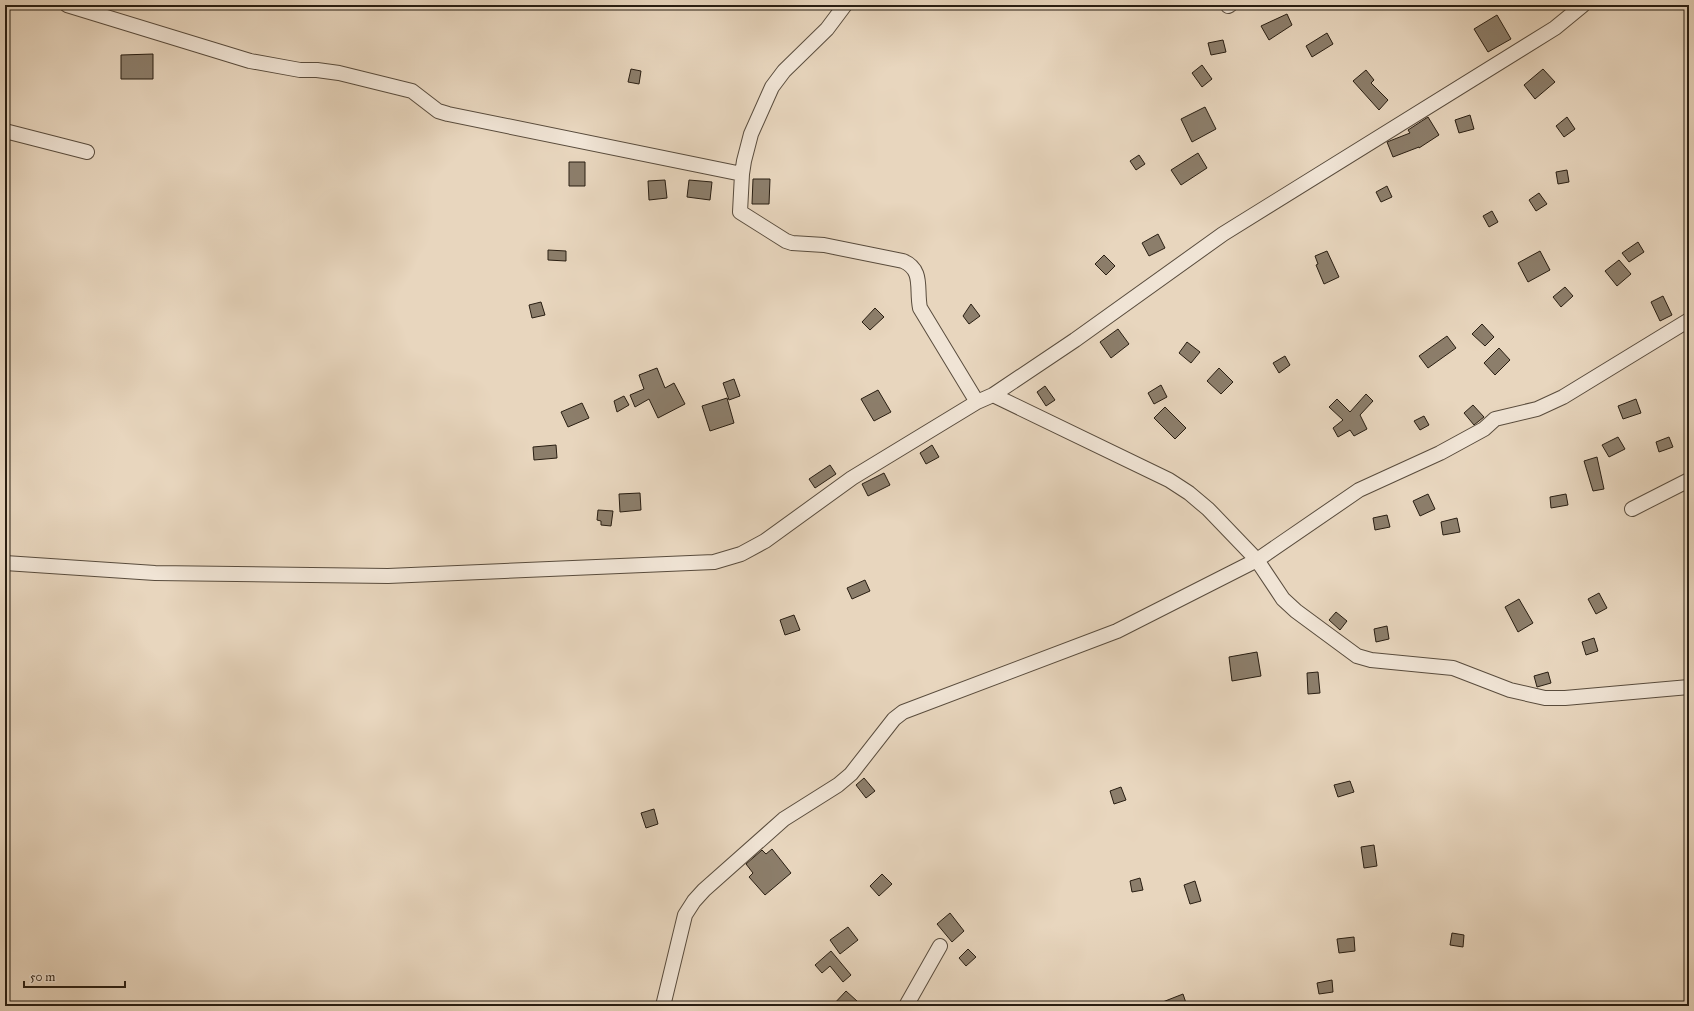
<svg xmlns="http://www.w3.org/2000/svg" width="1694" height="1011" font-family="'IM FELL Great Primer',serif">
<style>
.building{fill:#8c7e6b;stroke:#291e12}
.lines{fill:none;stroke-linecap:round;stroke-linejoin:round}
.minor-casing{stroke:#594c3d;stroke-width:16}
.minor{stroke:#f0e4d5;stroke-width:14}
</style>
<rect width="100%" height="100%" fill="#e8d6be"/>
<filter id="stains"><feTurbulence type="fractalNoise" baseFrequency=".005" numOctaves="4"/><feColorMatrix values="0 0 0 0 .2 0 0 0 0 .09 0 0 0 0 .02 0 0 0 .5 -.17"/></filter>
<radialGradient id="worn" r=".72"><stop offset=".6" stop-color="#630" stop-opacity="0"/><stop offset="1" stop-color="#630" stop-opacity=".3"/></radialGradient>
<!-- building -->
<path class="building" d="M1287,14L1292,25L1269,40L1261,26Z
M1497,15L1511,39L1488,52L1474,29Z
M1327,33L1333,44L1312,57L1306,46Z
M1223,40L1226,52L1211,55L1208,43Z
M153,54V79H121V55Z
M1202,65L1212,79L1202,87L1192,73Z
M631,69L641,71L639,84L628,82Z
M1543,69L1555,82L1535,99L1524,85Z
M1366,70L1374,80L1371,83L1388,100L1379,110L1353,81Z
M1205,107L1216,129L1192,142L1181,119Z
M1470,115L1474,129L1459,133L1455,120Z
M1428,117L1439,135L1419,148V147L1393,157L1387,142L1410,133L1408,130Z
M1567,117L1575,129L1564,137L1556,126Z
M1198,153L1207,168L1181,185L1171,170Z
M1139,155L1145,164L1136,170L1130,161Z
M569,162H585V186H569Z
M1567,170L1569,182L1558,184L1556,172Z
M753,179H770L769,204H752Z
M665,180L667,198L649,200L648,181Z
M689,180L712,182L710,200L687,197Z
M1387,186L1392,197L1381,202L1376,192Z
M1539,193L1547,204L1536,211L1529,200Z
M1492,211L1498,222L1489,227L1483,216Z
M1158,234L1165,248L1149,256L1142,243Z
M1638,242L1644,252L1629,262L1622,253Z
M548,250L566,251V261L548,260Z
M1327,251L1339,277L1324,284L1316,265L1318,264L1315,256Z
M1540,251L1550,270L1528,282L1518,263Z
M1104,255L1115,266L1106,275L1095,264Z
M1619,260L1631,274L1617,286L1605,271Z
M1565,287L1573,296L1561,307L1553,297Z
M1663,296L1672,315L1660,321L1651,302Z
M541,302L545,315L532,318L529,305Z
M971,304L980,316L969,324L963,316Z
M875,308L884,317L870,330L862,322Z
M1482,324L1494,337L1485,346L1472,334Z
M1118,329L1129,344L1111,358L1100,342Z
M1447,336L1456,348L1428,368L1419,356Z
M1187,342L1200,352L1191,363L1179,353Z
M1499,348L1510,360L1495,375L1484,363Z
M1285,356L1290,365L1279,373L1273,363Z
M657,368L665,388L674,383L685,404L658,418L649,399L635,407L630,395L644,389L639,375Z
M1219,368L1233,382L1221,394L1207,381Z
M734,379L740,396L729,400L723,383Z
M1161,385L1167,397L1154,404L1148,393Z
M1045,386L1055,400L1046,406L1037,392Z
M878,390L891,412L874,421L861,399Z
M1366,394L1373,401L1360,415L1367,429L1354,436L1350,430L1338,437L1333,428L1343,420L1329,407L1337,399L1350,412Z
M624,396L629,405L617,412L614,401Z
M727,398L734,423L710,431L702,406Z
M1636,399L1641,413L1623,419L1618,406Z
M582,403L589,418L568,427L561,412Z
M1473,405L1484,417L1474,425L1464,413Z
M1165,407L1186,428L1175,439L1154,418Z
M1424,416L1429,425L1420,430L1414,421Z
M1618,437L1625,449L1609,457L1602,445Z
M1669,437L1673,447L1659,452L1656,442Z
M556,445L557,458L534,460L533,447Z
M932,445L939,457L926,464L920,453Z
M1597,457L1604,489L1593,491L1584,461Z
M830,465L836,474L815,488L809,479Z
M884,473L890,485L868,496L862,484Z
M640,493L641,510L620,512L619,494Z
M1428,494L1435,509L1420,516L1413,501Z
M1566,494L1568,505L1551,508L1550,497Z
M598,510L613,511L611,526L601,525V521L597,520Z
M1387,515L1390,527L1375,530L1373,518Z
M1457,518L1460,532L1443,535L1441,522Z
M865,580L870,591L852,599L847,588Z
M1599,593L1607,608L1596,614L1588,599Z
M1519,599L1533,623L1518,632L1505,607Z
M1336,612L1347,621L1340,630L1329,620Z
M794,615L800,630L785,635L780,620Z
M1387,626L1389,639L1376,642L1374,629Z
M1594,638L1598,651L1586,655L1582,642Z
M1257,652L1261,676L1232,681L1229,657Z
M1318,672L1320,693L1308,694L1307,673Z
M1548,672L1551,683L1537,687L1534,676Z
M864,778L875,791L866,798L856,785Z
M1350,781L1354,792L1338,797L1334,785Z
M1121,787L1126,800L1114,804L1110,791Z
M654,809L658,824L646,828L641,813Z
M1374,845L1377,866L1364,868L1361,847Z
M772,849L791,873L765,895L749,877L753,873L746,864L762,850L766,854Z
M882,874L892,884L879,896L870,886Z
M1140,878L1143,890L1132,892L1130,881Z
M1195,881L1201,901L1190,904L1184,885Z
M950,913L964,931L952,942L937,924Z
M848,927L858,940L840,954L830,940Z
M1452,933L1464,935L1463,947L1450,945Z
M1354,937L1355,951L1339,953L1337,939Z
M968,949L976,957L966,966L959,958Z
M831,951L851,975L843,982L830,966L822,973L815,965Z
M1332,980L1333,992L1319,994L1317,983Z
M846,991L857,1001L852,1006H832Z
M1183,994L1187,1006H1155V1005Z"/>
<g class="lines">
<defs>
<path id="minor" d="M67,5L250,61L300,70H317L339,73L412,91L438,111L448,114L742,174
M845,5L827,29L784,71L772,87L751,134L744,161L742,174L740,212L786,241L792,243L824,245L903,261C924,270 916,289 920,308L977,402
M1228,6L1230,5
M5,131L87,152
M993,395L1169,480L1189,493L1208,509L1257,560L1283,599L1296,611L1357,656L1371,660L1453,668L1510,690L1545,698H1565L1689,687
M1632,509L1689,480
M5,563L155,573L388,576L714,562L741,554L765,541L852,478L977,402L993,395L1075,340L1223,234L1555,28L1583,5
M663,1006L685,915L694,901L704,890L784,819L838,785L851,774L894,719L903,712L1117,631L1257,560L1359,490L1440,453L1484,429L1495,419L1537,409L1563,397L1689,320
M906,1006L940,946"/>
</defs>
<!-- minor casing -->
<use href="#minor" class="minor-casing"/>
<!-- minor -->
<use href="#minor" class="minor"/>
</g>
<!-- margin -->
<rect width="1694" height="1011" fill="none" stroke="#e8d6be" stroke-width="20"/>
<rect x="6" y="6" width="1682" height="999" fill="none" stroke="#291e12" stroke-width="2"/>
<rect x="10" y="10" width="1674" height="991" fill="none" stroke="#291e12"/>
<!-- scale -->
<path d="M24 981v6h101v-6" fill="none" stroke="#291e12" stroke-width="2"/>
<text x="30" y="981" font-size="12" fill="#291e12" stroke="#f0e4d5" stroke-width="3" paint-order="stroke">50 m</text>
<rect width="100%" height="100%" filter="url(#stains)"/>
<rect width="100%" height="100%" fill="url(#worn)"/>
</svg>
